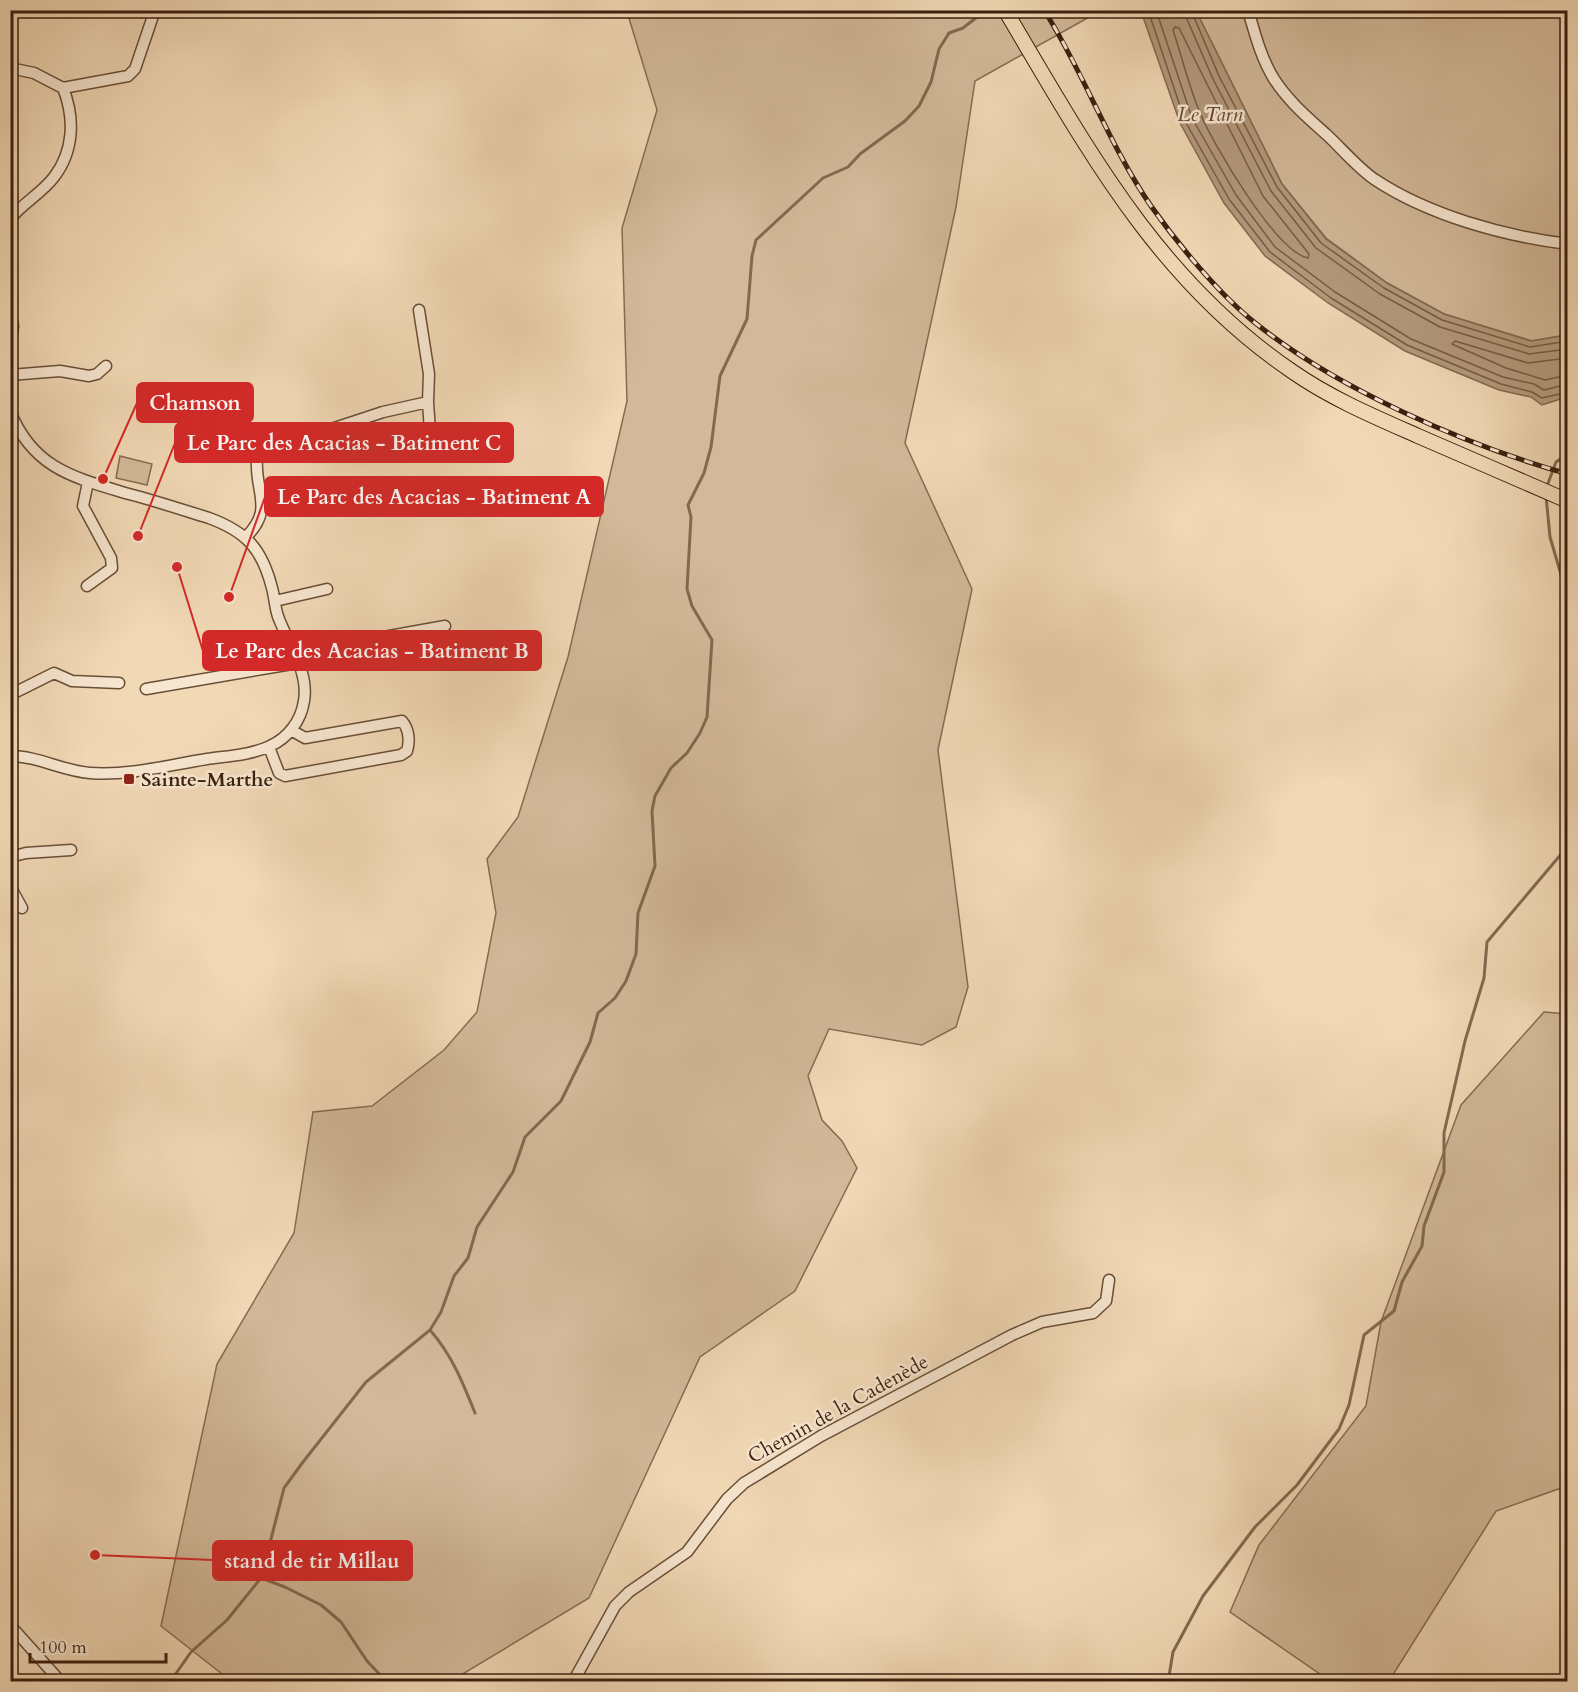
<svg xmlns="http://www.w3.org/2000/svg" width="1578" height="1692" font-family="Cardo,serif">
<style>
.green{fill:#d3b999;stroke:#876c53;stroke-width:1.5}
.water{fill:#b49a7d;stroke:#846950;stroke-width:1.5}
.lines{fill:none;stroke-linecap:round;stroke-linejoin:round}
.shore{stroke:#785c45;stroke-width:1.5}
.stream{stroke:#846950;stroke-width:3}
.minor-casing{stroke:#694e37;stroke-width:13}
.major-casing{stroke:#3b1f0d;stroke-width:16}
.minor{stroke:#f7e6d0;stroke-width:10}
.major{stroke:#f2d9b6;stroke-width:14}
.rail-casing{stroke:#3b1f0d;stroke-width:5}
.rail{stroke:#f7e6d0;stroke-width:3;stroke-dasharray:9;stroke-linecap:butt}
.poi-dot{fill:#8f2418;stroke:#f7e6d0;stroke-width:2}
.labels{text-anchor:middle;dominant-baseline:central;stroke-width:5;stroke-linejoin:round;paint-order:stroke}
.poi-label{font-size:20px;font-weight:bold;fill:#3b1f0d;stroke:#f7e6d0;text-anchor:start}
.street-label{font-size:20px;fill:#3b1f0d;stroke:#f7e6d0}
.water-label{font-size:21px;font-style:italic;fill:#654a34;stroke:#f7e6d0}
.leader{fill:none;stroke:#d62828;stroke-width:2}
.callout-dot{fill:#d62828;stroke:#f7e6d0;stroke-width:2}
.callout{fill:#d62828;stroke:#d62828;stroke-width:2}
.callout-label{font-size:21px;text-anchor:middle;font-weight:bold;fill:#fff}
</style>
<rect width="100%" height="100%" fill="#f2d9b6"/>
<filter id="stains"><feTurbulence type="fractalNoise" baseFrequency=".00333" numOctaves="4"/><feColorMatrix values="0 0 0 0 .2 0 0 0 0 .09 0 0 0 0 .02 0 0 0 .5 -.17"/></filter>
<radialGradient id="worn" r=".72"><stop offset=".6" stop-color="#630" stop-opacity="0"/><stop offset="1" stop-color="#630" stop-opacity=".3"/></radialGradient>
<!-- green -->
<path class="green" d="M622,11H1100L975,81L956,207L905,443L972,589L938,750L968,987L956,1027L922,1045L829,1029L808,1076L822,1120L842,1141L857,1168L795,1291L700,1357L589,1598L451,1681H231L161,1626L217,1364L294,1233L313,1112L372,1106L444,1050L477,1012L496,913L487,859L518,817L568,657L627,401L622,228L657,110L628,15Z
M1196,11H1567V335L1532,341L1444,314L1387,283L1326,238L1282,184Z
M120,456L152,464L147,485L116,478Z
M1544,1012L1568,1014L1567,1486L1496,1511L1389,1681H1330L1230,1612L1259,1545L1366,1406L1381,1322L1461,1105Z"/>
<!-- water -->
<path class="water" d="M1141,11H1196L1282,184L1326,239L1387,283L1444,314L1531,341L1567,335V397L1542,405L1531,397L1499,390L1405,351L1328,303L1265,256L1224,203L1180,123Z"/>
<g class="lines">
<!-- shore -->
<path class="shore" d="M1148,10L1185,121L1229,199L1270,252L1331,298L1407,345L1501,384L1532,392L1542,398L1568,392
M1156,10L1192,118L1236,195L1275,247L1335,292L1411,339L1503,377L1534,384L1544,390L1568,384
M1183,10L1213,79L1271,191L1316,248L1380,294L1440,327L1529,354L1568,349
M1191,10L1219,76L1277,187L1321,243L1384,288L1442,320L1530,347L1568,341
M1175,27L1179,28L1263,196L1309,254L1308,258C1276,252 1213,144 1200,113C1189,87 1182,57 1173,30Z
M1568,358L1528,363L1455,341L1452,344L1506,368L1545,380L1568,375"/>
<!-- stream -->
<path class="stream" d="M1547,486L1556,462L1568,454
M1546,496L1550,537L1562,578L1563,605L1568,609
M430,1330C452,1355 463,1383 475,1413
M261,1578L285,1587L321,1605L341,1622L367,1661L387,1682
M170,1682L191,1652L227,1620L261,1578L284,1488L303,1462L366,1382L430,1330L441,1312L454,1276L468,1258L477,1227L513,1172L525,1137L561,1101L590,1042L598,1013L615,998L626,981L636,954L638,913L655,866L652,811L655,796L671,768L687,753L700,733L707,717L712,640L692,606L687,589L691,517L688,505L704,473L711,447L720,376L747,319L752,256L756,240L823,178L848,167L860,154L905,121L919,106L931,82L939,49L949,33L963,28L986,10
M1168,1682L1173,1652L1203,1596L1255,1527L1297,1485L1339,1429L1349,1405L1364,1335L1394,1311L1402,1282L1422,1246L1424,1226L1444,1172V1133L1465,1041L1484,978L1487,942L1568,846"/>
<defs>
<path id="minor" d="M1248,10C1255,34 1261,58 1274,79C1288,101 1308,118 1327,135C1342,149 1357,167 1374,179C1428,215 1503,236 1568,244
M10,68L34,73L63,88C75,118 74,151 54,177C42,193 23,203 10,219
M63,88L128,76L135,69L155,10
M10,308L13,326L10,350
M10,375L60,371L89,376L97,374L106,366
M428,402L431,446L465,449
M10,411C33,469 75,478 129,494C156,501 183,510 209,518C247,532 262,549 272,588C275,599 275,610 279,619C289,645 309,672 304,701C301,721 288,738 270,746C251,755 228,756 207,759C169,765 129,776 90,773C63,771 38,756 10,756
M246,537C275,508 254,493 257,456L265,451L383,412L428,402L429,374L419,310
M87,586L112,568L111,558L83,506L88,482
M275,601L327,589
M295,653L445,626
M146,689L298,663
M10,695L54,673L72,681L119,683
M269,747L279,773L285,776L401,755L407,751C410,741 409,729 402,721L305,738L291,730
M10,857L26,853L71,850
M10,886L22,908
M10,1625L61,1682
M573,1682L615,1606L629,1592L687,1552L727,1499L744,1483L821,1436L1012,1335L1042,1322L1093,1313L1106,1301L1109,1280"/>
<path id="major" d="M1005,10C1087,148 1157,280 1293,372C1332,399 1375,417 1418,436C1468,458 1518,479 1568,501"/>
</defs>
<!-- minor casing -->
<use href="#minor" class="minor-casing"/>
<!-- major casing -->
<use href="#major" class="major-casing"/>
<!-- minor -->
<use href="#minor" class="minor"/>
<!-- major -->
<use href="#major" class="major"/>
<defs>
<path id="rail" d="M1044,10C1084,73 1109,145 1151,206C1177,243 1219,294 1254,322C1337,389 1465,445 1568,474"/>
</defs>
<!-- rail casing -->
<use href="#rail" class="rail-casing"/>
<!-- rail -->
<use href="#rail" class="rail"/>
</g>
<!-- markers -->
<rect class="poi-dot" x="123" y="773" width="12" height="12" rx="3"/>
<g class="labels">
<!-- poi labels -->
<g class="poi-label">
<text x="141" y="779">Sainte-Marthe</text>
</g>
<!-- street labels -->
<g class="street-label">
<text transform="translate(838 1409) rotate(-29)">Chemin de la Cadenède</text>
</g>
<!-- water labels -->
<g class="water-label">
<text x="1210" y="114">Le Tarn</text>
</g>
</g>
<!-- callouts -->
<path class="leader" d="M103 479L137 403M138 536L175 443M229 597L265 497M177 567L203 651M95 1555L213 1560"/>
<g class="callout-dot">
<circle cx="103" cy="479" r="6"/>
<circle cx="138" cy="536" r="6"/>
<circle cx="229" cy="597" r="6"/>
<circle cx="177" cy="567" r="6"/>
<circle cx="95" cy="1555" r="6"/>
</g>
<g class="callout">
<rect x="137" y="383" width="116" height="39" rx="6"/>
<rect x="175" y="423" width="338" height="39" rx="6"/>
<rect x="265" y="477" width="338" height="39" rx="6"/>
<rect x="203" y="631" width="338" height="39" rx="6"/>
<rect x="213" y="1541" width="199" height="39" rx="6"/>
</g>
<g class="callout-label">
<text x="195" y="410">Chamson</text>
<text x="344" y="450">Le Parc des Acacias - Batiment C</text>
<text x="434" y="504">Le Parc des Acacias - Batiment A</text>
<text x="372" y="658">Le Parc des Acacias - Batiment B</text>
<text x="312" y="1568">stand de tir Millau</text>
</g>
<!-- margin -->
<rect width="1578" height="1692" fill="none" stroke="#f2d9b6" stroke-width="36"/>
<rect x="12" y="12" width="1554" height="1668" fill="none" stroke="#3b1f0d" stroke-width="3"/>
<rect x="18" y="18" width="1542" height="1656" fill="none" stroke="#3b1f0d" stroke-width="1.5"/>
<!-- scale -->
<path d="M30 1653v9h136v-9" fill="none" stroke="#3b1f0d" stroke-width="3"/>
<text x="39" y="1653" font-size="18" fill="#3b1f0d" stroke="#f7e6d0" stroke-width="4.5" paint-order="stroke">100 m</text>
<rect width="100%" height="100%" filter="url(#stains)"/>
<rect width="100%" height="100%" fill="url(#worn)"/>
</svg>
